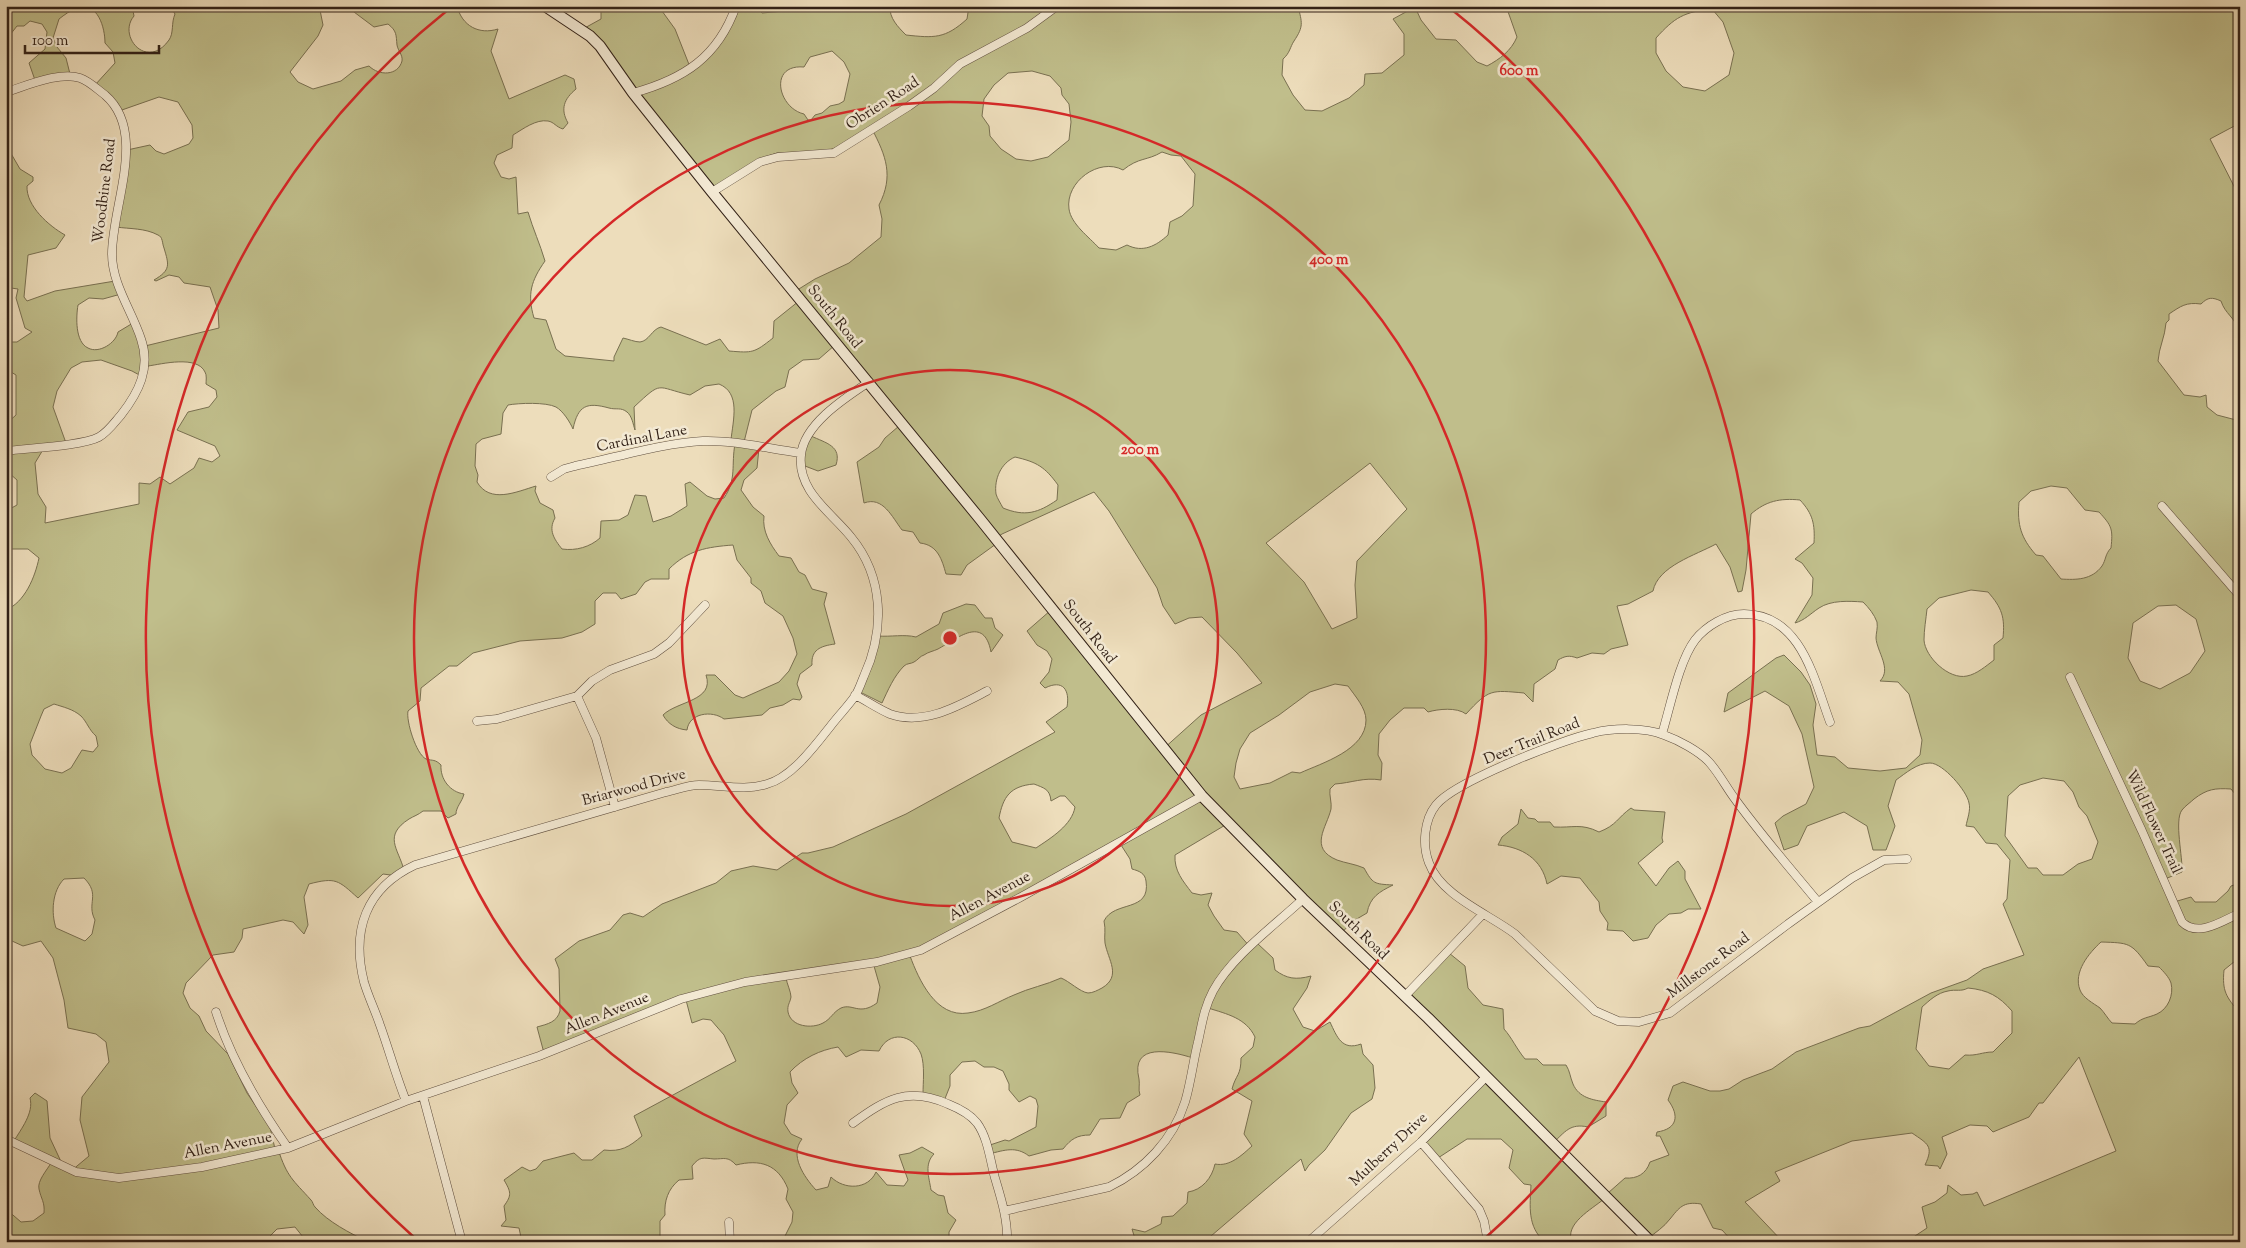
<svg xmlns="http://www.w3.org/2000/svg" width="2246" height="1248" font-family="'Sorts Mill Goudy',serif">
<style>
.green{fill:#c0be8b;stroke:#797051;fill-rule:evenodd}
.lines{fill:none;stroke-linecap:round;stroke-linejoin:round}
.street-casing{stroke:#615040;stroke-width:9}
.secondary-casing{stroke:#322117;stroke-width:12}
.street{stroke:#f3e9d3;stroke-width:8}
.secondary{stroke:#f3e9d3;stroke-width:10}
.ring{fill:none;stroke:#d62828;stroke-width:2.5}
.labels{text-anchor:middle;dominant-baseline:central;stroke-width:5;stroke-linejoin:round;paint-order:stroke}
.street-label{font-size:15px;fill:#322117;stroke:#f3e9d3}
.centre{fill:#d62828;stroke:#f3e9d3;stroke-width:2.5}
.ring-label{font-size:15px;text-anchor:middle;font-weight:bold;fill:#d62828;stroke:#f3e9d3;stroke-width:5;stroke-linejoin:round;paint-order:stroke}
</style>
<rect width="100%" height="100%" fill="#edddbb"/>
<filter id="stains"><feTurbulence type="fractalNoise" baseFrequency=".004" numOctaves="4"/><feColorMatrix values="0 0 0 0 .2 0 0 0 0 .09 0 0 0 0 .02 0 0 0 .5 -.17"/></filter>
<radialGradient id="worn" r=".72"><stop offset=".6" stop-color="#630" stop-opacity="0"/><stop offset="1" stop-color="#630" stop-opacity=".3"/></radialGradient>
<!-- green -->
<path class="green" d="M6,6H132L134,16C117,36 147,71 169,40C174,33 171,23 175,14L170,6H336L320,10L323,25L318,36L290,72L298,82L313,89L341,81L355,70L369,66C379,76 398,76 402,61C403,55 398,51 397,45C396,35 397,31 388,24L374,27L346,6H424L431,10L437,6H457C462,26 479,35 498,29L491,51L509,99L565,75L574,79L576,89C564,99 560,109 568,123L563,129C556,127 554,122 548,121C536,119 523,129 513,135L512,148L497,155L494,163L501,177L509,179L516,177L518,214L528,212C533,229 540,244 545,261C531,281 527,294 534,318L546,320L556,349L565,356L614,361V357L623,338C628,339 635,342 640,342C649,341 652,329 661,327L706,345L720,339L729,351C753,353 754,353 773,338L774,321L799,301L794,292L815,279L849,263L881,237L882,219L879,205C894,176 886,156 872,129L851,142L824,152L777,153L762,158L713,193L581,30L601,19V6H625L626,11H662L675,29L692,72C714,53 730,34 740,6H757L762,13L784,11L800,6H890C889,18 898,27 906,35C934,38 945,39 967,19L969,6H1298C1302,23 1304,26 1294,41C1290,47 1290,53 1283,59L1282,75L1293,95L1305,110L1322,111L1349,98L1364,85L1365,74L1382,73L1404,55V34L1393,19L1415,7L1421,20L1436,39L1456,40L1477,62L1487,66C1500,59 1511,51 1517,37L1506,6H2240V123L2210,139L2240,198V333C2235,317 2225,314 2221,301C2212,297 2208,297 2201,304C2186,302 2181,306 2169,314V320L2166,323C2165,337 2159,347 2158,361L2184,395L2200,397L2206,395L2207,407L2217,415L2240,421V800L2231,789C2215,788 2207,789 2194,799C2191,802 2185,806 2182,810C2174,820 2183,858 2182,872L2165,879L2174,902L2191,897L2195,902H2216L2228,891L2231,886L2240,883V957L2224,970C2222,991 2226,997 2240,1013V1242H2147L2144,1240L2140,1242H1906L1927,1228L1922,1207L1935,1202L1947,1193L1948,1185L1961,1195L1973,1194L1977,1192L1984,1206L2116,1151L2079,1057L2043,1103H2039L2029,1117L1993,1132L1987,1126L1970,1125L1942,1137L1947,1154L1940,1169L1938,1166L1925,1165C1934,1146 1928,1144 1912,1133L1852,1141L1775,1172L1780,1181L1745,1202L1783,1242H1733L1722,1230L1713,1228L1701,1204C1683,1201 1679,1208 1670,1219C1664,1227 1655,1233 1647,1239L1608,1193L1625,1178C1637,1179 1646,1174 1650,1162L1669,1155L1660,1136H1656L1657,1132C1677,1129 1680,1116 1668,1100L1673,1086L1683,1082L1710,1091H1720L1729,1089L1743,1080L1772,1069L1796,1052L1859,1028L1870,1026L1931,993L1967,980L1983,969L2024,955L2003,904L2007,899L2010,860L1997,844L1986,843L1974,827L1966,826C1967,820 1971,810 1969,803C1967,791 1943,763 1930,763C1917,763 1906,773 1896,780L1888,806L1895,826L1886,850H1873L1867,826L1844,812L1807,826L1798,845L1784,850L1775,823L1783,816L1806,804L1814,787L1802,734L1789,706L1765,691L1724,712L1728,693L1776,658L1784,655L1801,672L1810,685L1816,704L1813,725L1817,755L1835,757L1848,768L1880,771L1906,768L1920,755L1922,740L1909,694L1898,682L1880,681C1892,669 1877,652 1876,638C1876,633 1878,628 1877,622C1874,614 1869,608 1863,602C1849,601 1831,600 1819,608C1810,614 1805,620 1795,623L1812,595L1813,578L1802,563L1795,559L1814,543C1815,524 1813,514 1800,500C1780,498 1766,501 1751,514L1746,570L1742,591L1738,592L1730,567L1716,544C1696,555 1658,566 1653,591L1628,604L1617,606L1628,645L1611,649L1604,654L1592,653L1577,658C1569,655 1565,656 1558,660L1555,669L1534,684L1533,702L1524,693C1491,690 1489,689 1466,714C1457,707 1438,709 1428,712L1424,708H1404L1390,720L1379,734L1378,755L1382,763L1381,780C1364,777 1351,783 1335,784L1330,789C1329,795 1332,803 1331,809C1327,827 1308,848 1337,860C1345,863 1355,864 1364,868C1373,884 1374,884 1393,885C1379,892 1370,897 1367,913L1355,920L1341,933L1227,824L1175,855C1174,871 1183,881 1192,893L1201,895L1212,893L1208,905L1214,916L1224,930L1237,932L1251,948L1258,944L1273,958L1275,970C1287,979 1296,980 1311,976L1307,988L1293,1009L1303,1027L1315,1031L1330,1022C1337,1037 1342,1051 1361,1044L1363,1054L1373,1065L1375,1088L1372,1099L1351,1113L1325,1150L1309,1165L1305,1171L1301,1159L1204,1242H1136L1132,1229L1145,1232L1161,1224L1162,1217L1173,1216L1187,1203L1188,1192C1202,1190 1212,1178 1215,1164C1230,1167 1242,1155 1252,1146L1244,1134L1252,1101L1232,1089C1236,1074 1241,1076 1241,1058L1253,1047L1255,1037C1246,1018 1227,1014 1208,1008L1193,1058C1171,1051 1130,1042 1139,1079C1140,1085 1138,1089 1140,1095L1127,1103L1120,1118L1100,1119L1090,1135C1077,1135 1071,1139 1063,1149L1051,1150L1029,1156C1016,1146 1005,1150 989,1154L987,1146L1005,1140L1009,1141L1036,1127L1038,1106L1036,1099L1030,1096L1019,1102L1009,1090V1084L1003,1071L994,1067H984L975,1061L962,1062L950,1075V1086L944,1101L923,1094C923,1083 925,1065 921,1054C913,1034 889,1030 879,1051L861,1050L846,1057L838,1047C820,1050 803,1058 790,1072L792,1083L798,1093L787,1105L784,1123L791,1134L802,1139C789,1155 804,1177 816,1190L828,1187L831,1177C844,1190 868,1190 876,1172L887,1185L904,1186L908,1180L899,1155L910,1153L922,1147L934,1154C924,1164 929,1177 931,1190L938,1195L944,1196L948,1213L956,1220L949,1232V1242H782L792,1222L793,1212L786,1199L788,1189C778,1164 760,1159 736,1165C728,1156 724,1159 714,1159C703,1158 700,1156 692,1166L693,1179L679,1180C668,1189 664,1201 665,1215L660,1221V1242H522L519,1228L501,1226L506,1220L504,1206C512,1195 511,1192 504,1180L522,1167L530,1171L536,1169L543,1161L574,1153L582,1160H592L604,1150C621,1152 629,1147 642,1136L634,1116L736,1061L724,1035L711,1020L703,1019L692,1023L686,1000L544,1053L537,1027C548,1024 557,1022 560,1011L559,969L555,959L579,941L610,930L623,915L630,913L643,917L662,904L716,883L731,871L753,866L777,870L802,853H808L833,847L906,814L1055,732L1046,722L1067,707C1070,690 1063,679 1045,688L1040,683L1049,672L1052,659L1047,651L1037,645L1027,631L1051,610L1162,750L1201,715L1262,683L1237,653L1202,617L1189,618L1175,624L1163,606L1157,588L1109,511L1094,492L1002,534L996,538V544L967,565L961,575L946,574C942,560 938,545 920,543L913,532L902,530C892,517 883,496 864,503L857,462L879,447L885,438L899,426L835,345L819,359L803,360L789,370L785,387L776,391L752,410L744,442L759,448L757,468L744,480L741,490L753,507L764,516C762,531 770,544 779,556L791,558L799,572L805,575L812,589L827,593L824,604L835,644C820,646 811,650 812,665L800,674L797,684L802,697L800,700L793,699L783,705L770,708L762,715L724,719C712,710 689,713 687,730C676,729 668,724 663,715C677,701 715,701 706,675H715L735,695L743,698L779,682L789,671L797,654L793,638L783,616L765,603L761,591L751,583V578L737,560L733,545C707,547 688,550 669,569V579H651L645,582L636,594L621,599L616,593H603L595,601V624L582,632L562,638L520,641L473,653L457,666H449L421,688L420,701L408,711C406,721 416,754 426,759C433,761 435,759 441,765C440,779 450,792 464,794C462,802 456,807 456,814L448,818L441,811H423C418,815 414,816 409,819C383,836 398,848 404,870L398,876L383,874L358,898C338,880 336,877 309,884L304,897L308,925L304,934L293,922L283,920L243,929L242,938L234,952L213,955L186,983L183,993L190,1008L199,1016L206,1031L228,1054L247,1093L270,1127L275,1149H278C287,1177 293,1180 311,1200C313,1202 313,1205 315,1207C328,1222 350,1233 368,1242H307L295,1227L277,1229L269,1237V1242H6V1209L21,1222L33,1221L44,1213C45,1202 41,1199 39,1189C37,1181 47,1170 51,1163L14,1141C21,1129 34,1113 30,1098L35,1093L47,1101L50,1138L64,1168L71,1171L89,1156L80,1120L82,1097L109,1062L106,1042L96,1034L68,1028L64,1000L53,958L41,941L23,946L12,941L6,942V610C25,602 35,577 39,558L28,549H6V511L17,505V480L9,473L6,461V424L16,415V375L6,369V342H17L32,332L25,328L16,298L18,289L11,288L6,280V149L9,150L20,169L33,177V181L27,186C26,206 49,226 65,235L56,248L28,255L24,297L27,301L55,291L115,281L121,294L103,299L89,298L78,305C76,317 75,342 88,348C99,354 116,343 118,332L133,323L145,346L219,328L218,310L210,287L184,283L179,277L169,275L156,281L154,280C171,270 169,265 164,248C162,243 163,237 158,235C145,228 130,229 116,227L127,150L150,145L156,151L164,154L189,144L193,138L192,125L178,102L159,97L119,111L95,85L115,63L113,52L105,43C105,28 98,1 77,8C71,10 64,15 59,19L53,38L57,47L66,58L71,78L36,83L29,63L45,49L47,32L42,24L30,21L24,26H17L6,40ZM1712,9L1723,22L1734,53L1729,75L1705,91L1683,87L1666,71L1656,53V38C1675,17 1684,12 1712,9ZM832,51L844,62L850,74L844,101L839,104L830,106L822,113L815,115L811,120H808L804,114C778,108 768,64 804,67L810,57ZM1032,71L1050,76L1061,88L1062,95L1069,104L1071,122L1069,140L1048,157L1031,161L1016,159L1001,149L990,136L989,126L982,116L984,99L994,85L1008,73ZM1162,152L1171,155L1181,156L1195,174L1193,206L1182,216L1170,222L1168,235C1156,246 1143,253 1127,245L1116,250L1099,248C1089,237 1071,224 1069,209C1065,182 1099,157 1123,170C1139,157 1147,161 1162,152ZM101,360L132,371L143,377L148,366C162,364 197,355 205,372C207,375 206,381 206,384L216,390L217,397L209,407L188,412L177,430L215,446L220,456L212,462L199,458L194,468L170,484L160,477L150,484L139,483V504L45,523L46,507L38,494L35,463L44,448L66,443L53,407L57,391L71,368L82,362ZM719,384C741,393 733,420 731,440L735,444C731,465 737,479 724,498L715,499L707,496L690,482L685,484L687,506L671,516L653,522L646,496L635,495L628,515L619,520L601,521L600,538C590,547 576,551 562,549C554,539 548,530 555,518L553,510L540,503L535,491L536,486C516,492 490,504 477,482L478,475L475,466L476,444L482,439L501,434L503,413L508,405C519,403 546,402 556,407C563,411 570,422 573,429C578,405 587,402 609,408C616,410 621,407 627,412C632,416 633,424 635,430L634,407C663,380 655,387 690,395L705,386ZM1015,457C1037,462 1045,467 1058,485L1057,500C1038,513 1025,517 1003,508C1001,504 997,498 996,494C994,479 1001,463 1015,457ZM1370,463L1407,509L1357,561L1355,585L1357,618L1332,629L1304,582L1266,543ZM2051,486L2067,488L2085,510L2099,512C2112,526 2113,529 2111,548C2105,554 2106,560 2102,566C2092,580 2076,580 2061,579L2043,556L2036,555C2021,538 2017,525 2019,502L2031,491ZM1971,590L1988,592C2002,608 2005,617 2003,638L1994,645V660C1986,666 1977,674 1967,676C1949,680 1925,657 1924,640C1924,630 1926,619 1927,609L1939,598ZM2176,605L2196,619L2205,651L2190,673L2160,689L2140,681L2128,658L2133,623L2158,606ZM1335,684L1348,686C1355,696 1366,708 1366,720C1366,750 1322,763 1300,773L1292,772L1270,783L1240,789L1234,777L1236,763L1240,749L1250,733L1279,715L1310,692ZM54,704C63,707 73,709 81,716C87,722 89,730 96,736L98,746L93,752L82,750L71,768L62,773L45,769L32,755L30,744L41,716L44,709ZM2043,778L2064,781L2073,792L2079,807L2087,816L2098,842L2092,859L2078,864L2063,875H2043L2037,868H2028L2005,836L2008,796L2020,785ZM1034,784C1044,788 1050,789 1051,801L1060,796H1065L1075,807C1072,825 1051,838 1036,848L1012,842L999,818C1003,797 1010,786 1034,784ZM1121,845L1130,859L1132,869C1139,871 1145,873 1146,881C1151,913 1114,900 1104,921C1106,930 1104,936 1105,943C1108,960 1122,976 1102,988C1098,990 1093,993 1088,993C1080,992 1069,981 1061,978C1046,985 1029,988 1014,995C999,1001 985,1011 968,1013C936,1018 919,980 910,956ZM84,878C101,895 86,903 95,920L92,934L85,941L56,928C51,913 52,891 64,879ZM2101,942C2129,943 2131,942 2148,966L2159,967C2163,971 2169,977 2171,983C2174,995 2168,1009 2157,1014C2148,1018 2143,1017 2135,1024L2112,1023C2108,1019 2104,1012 2100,1008C2093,1003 2083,998 2080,990C2073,972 2089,953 2101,942ZM871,965L874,966L880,987L877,1003C859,1016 853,1003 841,1008C833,1012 831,1019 823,1023C812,1029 791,1027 788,1012C787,1005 790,1003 791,997C791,992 787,984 786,978ZM1968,988C1988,990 1999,996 2012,1011V1033L1993,1052C1982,1052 1977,1056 1965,1055L1949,1069L1929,1066L1916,1049L1922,1007C1930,1000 1937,993 1948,991C1956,989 1961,992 1968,988Z
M811,436C826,443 842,446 836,465L818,471L805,466L803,468V454Z
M966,604L975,605L985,618H992L995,628L1003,635L991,652C984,615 958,638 938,649C934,651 928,652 924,655C920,656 918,660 914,662C911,664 907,663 904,666C894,676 888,690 882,703L858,691L878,636C891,637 904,634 916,637L939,624L943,613Z
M1631,808L1634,810L1665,812L1662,838L1663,842L1638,863L1656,886L1669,868L1678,861L1685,871V879L1701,909H1688L1681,913L1669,914L1656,925L1648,938L1633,941L1623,931L1607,930L1608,923L1600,911L1599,902L1580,878L1561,876L1547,884C1542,859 1522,847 1498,845L1502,837L1518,824L1521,809L1528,818L1535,819L1538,822H1550L1554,827C1573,828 1581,823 1599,832C1617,825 1617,818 1631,808Z
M1449,953L1465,966L1468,988L1483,1005L1503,1009L1504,1029C1512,1038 1516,1048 1525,1059H1537L1543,1065H1566C1570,1071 1570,1077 1573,1084C1579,1098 1593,1100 1606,1102V1116L1588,1127C1570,1123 1565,1132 1553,1143L1604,1199C1592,1209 1564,1224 1572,1242H1545C1527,1227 1530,1206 1531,1185L1524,1184L1509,1168L1513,1150L1501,1139H1467L1438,1158L1425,1144L1486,1078L1407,997Z"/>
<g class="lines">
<defs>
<path id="street" d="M6,92C26,86 60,71 80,78C89,81 97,89 105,95C148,132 112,205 112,254C112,284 132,311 141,339C151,368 139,392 121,415C114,423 108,432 99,437C82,446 28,448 6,451
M633,93C684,79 718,57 736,6
M712,192L760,162L778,157L834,153L909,106L934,88L960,64L1027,28L1057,6
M551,477L564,469L575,466C615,458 662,443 703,441C735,440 769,449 801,453
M2162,506L2240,596
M2070,677L2142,831L2182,922C2198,938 2222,921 2240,913
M855,695C867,701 878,709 890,714C924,726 958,706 987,691
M577,696L596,738L615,807
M477,721L497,719L577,696L592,681L610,670L654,654L669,643L705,605
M1662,734C1670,708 1679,661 1695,640C1706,626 1726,614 1744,614C1801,614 1814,679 1830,722
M1818,902C1790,868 1761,835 1735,799C1726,787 1719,773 1709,762C1699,751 1678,740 1664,735C1645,727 1612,728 1593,733C1561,740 1454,782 1436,805C1424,820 1422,845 1429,863C1441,896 1489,914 1515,934L1595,1011L1618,1021L1639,1022L1670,1013L1788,924L1852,878L1884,860L1907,859
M1405,996L1483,914
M216,1012C231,1059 260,1108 288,1148
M423,1096L462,1242
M406,1101C396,1076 389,1050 380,1025C375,1010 368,996 364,982C351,930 366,888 415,865L666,792C676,790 688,785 699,785C722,785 745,791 767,784C793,777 817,743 833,723C840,714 848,706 855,696C859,690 861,683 864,676C885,630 884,577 851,537C831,512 797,491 801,455C804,424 845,398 869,382
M853,1123C886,1099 908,1086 948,1104C958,1108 970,1114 977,1123C988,1138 990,1160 995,1178C1001,1198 1008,1220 1007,1242
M6,1139L76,1172L119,1178L202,1167L288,1148L406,1101L539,1056L681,999L745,982L877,962L921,950L1021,897L1202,796
M1421,1142L1479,1209L1484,1221L1488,1242
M1004,1211L1109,1187C1144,1170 1173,1140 1185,1102C1191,1082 1193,1062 1198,1042C1202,1024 1204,1008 1213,991C1232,956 1274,926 1303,899
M729,1222L730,1242
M1308,1242L1421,1142L1486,1077"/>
<path id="secondary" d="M545,6L590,36L600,46L633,93L712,192L980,519L1202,796L1303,899L1428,1018L1651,1242"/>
</defs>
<!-- street casing -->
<use href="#street" class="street-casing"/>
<!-- secondary casing -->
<use href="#secondary" class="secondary-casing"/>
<!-- street -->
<use href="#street" class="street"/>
<!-- secondary -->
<use href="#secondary" class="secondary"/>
</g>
<!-- distance rings -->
<g class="ring">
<circle cx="950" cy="638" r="268"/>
<circle cx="950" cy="638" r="536"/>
<path d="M417 1240A804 804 0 0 1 449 9M1451 9A804 804 0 0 1 1483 1240"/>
</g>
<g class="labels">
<!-- street labels -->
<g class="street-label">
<text transform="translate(883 104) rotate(-33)">Obrien Road</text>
<text transform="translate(105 191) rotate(-83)">Woodbine Road</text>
<text transform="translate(834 317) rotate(51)">South Road</text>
<text transform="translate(642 439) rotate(-11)">Cardinal Lane</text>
<text transform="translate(1089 632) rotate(52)">South Road</text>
<text transform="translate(1532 742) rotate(-22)">Deer Trail Road</text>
<text transform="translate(634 788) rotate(-15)">Briarwood Drive</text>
<text transform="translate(2153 822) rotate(65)">Wild Flower Trail</text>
<text transform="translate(990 897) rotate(-28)">Allen Avenue</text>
<text transform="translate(1358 931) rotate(44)">South Road</text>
<text transform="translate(1709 966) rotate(-37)">Millstone Road</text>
<text transform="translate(607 1014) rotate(-22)">Allen Avenue</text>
<text transform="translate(228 1146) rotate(-11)">Allen Avenue</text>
<text transform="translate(1389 1150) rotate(-43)">Mulberry Drive</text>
</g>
</g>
<circle cx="950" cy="638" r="8" class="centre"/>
<g class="ring-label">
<text x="1519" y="75">600 m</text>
<text x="1329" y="264">400 m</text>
<text x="1140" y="454">200 m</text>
</g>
<!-- margin -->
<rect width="2246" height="1248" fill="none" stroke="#edddbb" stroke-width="25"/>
<rect x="8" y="8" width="2231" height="1233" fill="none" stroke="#322117" stroke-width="2.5"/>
<rect x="12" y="12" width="2221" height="1223" fill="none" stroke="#322117"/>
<!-- scale -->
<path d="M25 45v8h134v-8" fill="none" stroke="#322117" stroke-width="2.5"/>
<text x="32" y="45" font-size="15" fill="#322117" stroke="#f3e9d3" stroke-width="4" paint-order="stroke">100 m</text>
<rect width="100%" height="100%" filter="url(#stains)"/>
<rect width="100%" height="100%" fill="url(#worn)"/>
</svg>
